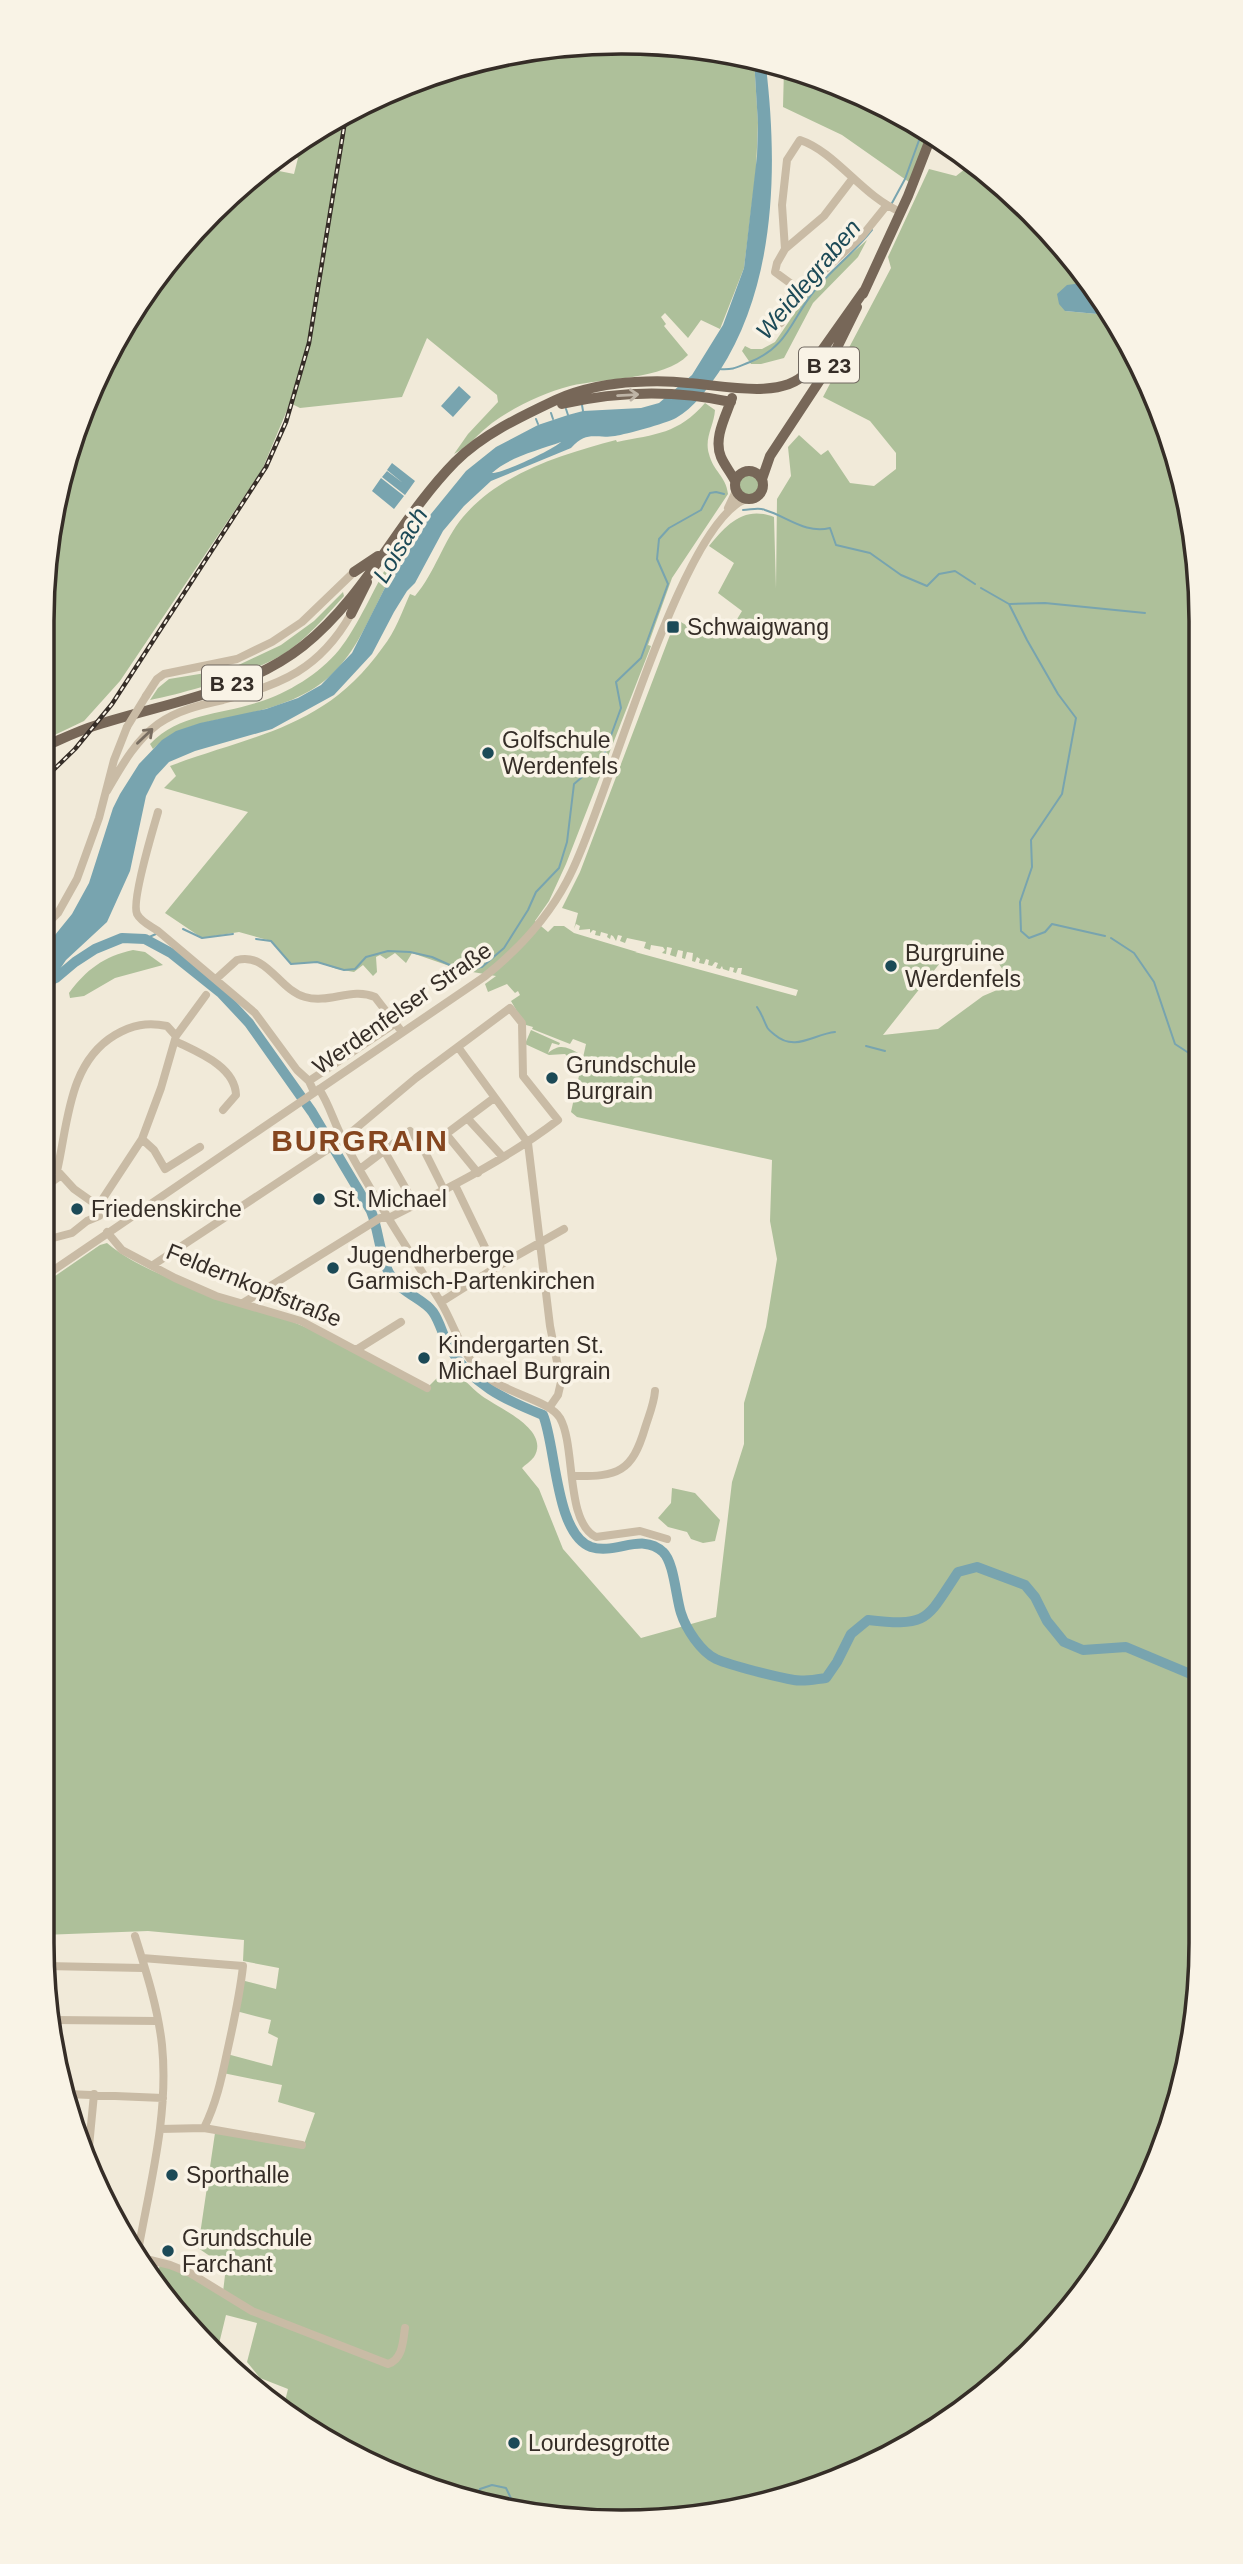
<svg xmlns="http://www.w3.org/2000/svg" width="1243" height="2564" font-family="Helvetica,sans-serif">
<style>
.green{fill:#aec09a;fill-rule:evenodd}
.water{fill:#78a4af;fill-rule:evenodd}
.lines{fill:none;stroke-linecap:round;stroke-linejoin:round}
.stream{stroke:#78a4af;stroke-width:2}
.river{stroke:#78a4af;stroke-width:10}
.minor{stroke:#c9bba5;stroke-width:8}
.major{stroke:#776758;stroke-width:10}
.highway{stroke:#56493e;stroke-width:12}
.rail-casing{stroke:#352d27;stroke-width:4.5}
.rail{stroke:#f9f3e6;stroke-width:2;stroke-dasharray:5;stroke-linecap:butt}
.minor-bridge{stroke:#c9bba5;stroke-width:8}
.oneway{stroke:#beb4a6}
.oneway2{stroke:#786d60}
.poi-dot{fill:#1c4a57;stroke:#f9f3e6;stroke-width:2.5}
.labels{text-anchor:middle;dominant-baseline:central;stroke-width:7;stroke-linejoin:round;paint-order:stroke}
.shield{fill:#f9f3e6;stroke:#706860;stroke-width:2}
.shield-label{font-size:21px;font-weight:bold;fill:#352d27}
.poi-label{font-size:23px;fill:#352d27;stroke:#f9f3e6;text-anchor:start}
.street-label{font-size:23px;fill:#352d27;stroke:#f9f3e6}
.water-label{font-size:24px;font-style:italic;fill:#1c4a57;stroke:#f9f3e6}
.district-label{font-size:30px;font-weight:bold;letter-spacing:2px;fill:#85461f;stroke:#f9f3e6}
.rim{fill:none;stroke:#352d27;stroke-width:3.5}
</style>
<rect width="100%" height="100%" fill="#f1ead9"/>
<!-- green -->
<path class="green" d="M622,42L735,53L754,59L758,123L756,171L744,268L720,329L701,320L688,338L665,313L661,317L666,324L664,326L688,355C664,380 603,378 570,386C543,393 514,407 492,423C479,433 468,447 454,454L468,434L498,402L497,395L427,338L402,397L300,408L290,403L262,470L120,681L84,721L42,741V621L53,508L86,399L140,299L212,211L273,162L279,171L294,174L298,158L288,154L290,148L320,129H332L333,122L400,86L509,53Z
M784,68L844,86L931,137L909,182L842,135L783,107Z
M974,162L1081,269L1089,282L1065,311L1108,315L1157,400L1196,545L1201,1943L1190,2056L1157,2165L1104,2264L1032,2352L878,2462L698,2517L508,2511L399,2478L300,2425L283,2409L288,2389L260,2378L247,2362L257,2323L226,2315L218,2348L162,2296L156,2284L160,2263L223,2292L226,2267L198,2248L215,2133L303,2147L315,2113L278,2102L282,2085L223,2073L227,2054L272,2066L278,2038L268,2033L271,2020L236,2011L241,1980L276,1989L279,1968L243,1961L244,1940L148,1931L42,1935V1285L100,1245L107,1243C155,1283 239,1299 298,1324C342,1342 384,1367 427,1388L450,1365C460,1375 470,1387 482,1396C498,1408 551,1429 534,1457C531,1461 525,1465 522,1468L539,1489L563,1549L641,1638L716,1617L732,1482L744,1444V1403L766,1327L777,1259L770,1221L772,1160L577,1117L571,1112L586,1044L573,1039L570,1044L532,1029L533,1027L526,1025L519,1015L511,1001L520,995L518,991L515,993L507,984L488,992L485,984L496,976L461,970L412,953L406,963L395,953L386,959L380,955L376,957L377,972L373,976L363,965L354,972L337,969L317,962L291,964L271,941L239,932L202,938L165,913L248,812L164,788L176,776L170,766C256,734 326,728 383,647C395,632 402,612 410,594L415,596C435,573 443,541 463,517C500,473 563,454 616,440L617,442C656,434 678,434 705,403L715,410C714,426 704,438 709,454C713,471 726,476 728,494L672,578L648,645L651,646L566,864L549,901L535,921L548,932L554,926H564L574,933L637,952H635L796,996L798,990L741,974L742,968H738L736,973L733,972L734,968L730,967L729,971L723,969L722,966L720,969L716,968L718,963L715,962L712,966L708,965L709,960L706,959L704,964L699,963L700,959L697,957L695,962L692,961L693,953L687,952L685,959L682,958L683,951L678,950L676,957L670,955L672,948L667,947L666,954L662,953L665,950L663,947L651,945L650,950L644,948L646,942L627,938L625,943L620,941L622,936L618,935L616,941L613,936L611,935L610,939L607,937L608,934L601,932L600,936L595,935L596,931L593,930L590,933V929L579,930L580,926L576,924L574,929L578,913L562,908L580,872L673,627L679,621L709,638L716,627L728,634L742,611L718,593L734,563L709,546C726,525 744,505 774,517L776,589L777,499L791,476L788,447L799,435L821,455L828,450L850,483L874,486L896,469V453L870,421L823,397L891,268L888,257L929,169L956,176ZM965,956L995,958L1009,979L997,990L983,996L938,1029L883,1035L940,963Z
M867,240L858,257L813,303L784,358L761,364H751L742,351L745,346L751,349H762L775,342L811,289Z
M738 485a11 11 0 1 1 22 0a11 11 0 1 1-22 0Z
M390,561L398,562C351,652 348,693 237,716C206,722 177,726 153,749L150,744C180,713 220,715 259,702C288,693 319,674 339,650C358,626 374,588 390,561Z
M343,592L344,596C325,617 306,640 282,655C247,675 189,692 150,700L158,688L169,679L230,669L281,645L314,621Z
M133,950L145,952L163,965L115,978L84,996L70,998L69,993C86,970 104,956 133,950Z
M531,1030L560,1043L559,1045L552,1043L548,1053C560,1043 567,1047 580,1054L577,1060L572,1061L565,1054L549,1055L525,1044Z
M672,1488L695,1493L720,1520L715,1541L703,1543L691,1539L687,1532L668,1527L658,1518L671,1503Z"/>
<!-- water -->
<path class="water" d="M754,59L770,64L766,67C778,167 776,285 719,372C707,389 694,408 676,418C664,424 627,434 615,436C594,439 588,430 571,448L491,481L464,506L443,531L415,583L407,591L394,612L372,654L334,695L272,729L195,751L169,762L156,776L146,796L130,871L107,922L66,960L58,972L55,985L42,996V951L72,914L89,883L113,808L120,794L139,764L162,740L176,731L200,723L266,709L298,698L321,685L352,653L403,552L422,525L466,471L496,447L538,425L568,415L583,411L641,408L659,403L692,375L723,325L744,268L757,156L758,124ZM561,442C554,449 504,473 492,473C509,457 539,450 561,442Z
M1089,282L1108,315L1065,311L1059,304L1057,294L1067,285Z
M459,386L471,397L453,417L441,406Z
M392,463L415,481L405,495L382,477L387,471L403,483L387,470Z
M381,478L404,496L394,509L372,491Z"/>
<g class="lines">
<!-- stream -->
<path class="stream" d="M892,203L905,179L922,132
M719,369C735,370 737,367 750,362C789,346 791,319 815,290C832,269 855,252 872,230
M582,405L583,411
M566,409L568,415
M551,413L553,419
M536,419L538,424
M743,510C750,510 759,507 765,510C788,517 805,534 830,528L836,545L870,553L901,575L927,586L939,574L955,571L975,584
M981,588L1009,604L1027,640L1058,694L1076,718L1062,794L1031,840L1032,867L1020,902L1021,931L1029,938L1045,932L1052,924L1105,936
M1010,604L1045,603L1145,613
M183,929L202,938L233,934
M1111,938L1134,953L1154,982L1175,1044L1198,1059
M145,939L158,933
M256,939L271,941L291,964L317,962L344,970L355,969L366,957L388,951L410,952L432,957L461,970L482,967L504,948L528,910L536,892L559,868L567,842L574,784L602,760L621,708L616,682L641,658L668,584L657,559L659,539L669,528L701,510L710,493L716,492L724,494
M757,1007C762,1014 763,1019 767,1027C768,1030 773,1033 775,1035C795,1052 814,1034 835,1032
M866,1046L885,1051
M474,2501L480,2489L492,2485L506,2488L517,2511"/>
<!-- river -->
<path class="river" d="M42,984L56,978L75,962L95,949L122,938L145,939L171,953L221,993L249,1023L312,1112L371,1211C379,1230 379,1254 389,1273C401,1294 423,1298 433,1312C440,1322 443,1336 449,1347C471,1384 505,1400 543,1415C556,1445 555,1534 591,1547C616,1555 642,1532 663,1552C674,1562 676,1598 681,1613C686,1629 701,1652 716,1659C732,1666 777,1677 794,1680C804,1682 816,1679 826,1678L837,1662L851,1634L868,1620C929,1627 926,1620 958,1572L977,1567L1025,1585L1035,1597L1047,1621L1064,1642L1083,1650L1126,1647L1200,1678"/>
<!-- minor -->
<path class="minor" d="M277,158L282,163
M785,249L824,216L853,178
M801,291L775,272L777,263L785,249L782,205L787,160L800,140C836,152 863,197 901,212
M781,323L801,291L862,236L887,205
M728,508L736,491
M146,696L157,679L164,674L237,659L272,642L302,622L354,572
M107,791C121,767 135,741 158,724C178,710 200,705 223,700C281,685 320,669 351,614
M158,812C153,829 131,902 137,914C141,922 151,926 158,931L255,1013L297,1070L309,1081L314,1092
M42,929L58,913L77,879L99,818L114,760L127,727
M216,979L237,960C267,952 279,990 305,997C329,1004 352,987 375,997L402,1032
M175,1041C197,1052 235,1066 236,1095L223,1110
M458,1047L528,1143L550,1326L561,1382L558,1395L549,1408
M309,1081L396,1023
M319,1089C330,1105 334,1124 344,1141C372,1196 408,1248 440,1301C452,1320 458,1343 472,1362C493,1393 547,1397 560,1418C576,1446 565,1522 596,1537L640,1531L667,1539
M468,1119L503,1157
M446,1134L478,1173
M142,1139L154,1150L165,1169L200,1147
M422,1146L444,1190
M385,1152L415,1205
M42,1154L74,1189L98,1206
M360,1169L410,1131L422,1146L446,1134L494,1098
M57,1171C68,1124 68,1063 115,1035C132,1025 147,1022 167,1026L176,1036
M455,1185L495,1268
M42,1189L60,1176
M98,1206L142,1139L161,1088L176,1036L206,995
M107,1232L122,1250L175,1278L216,1296L301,1321L427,1388
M42,1241L72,1233L87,1221L99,1216
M153,1265L342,1140L416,1078L510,1008L522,1023L523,1076L558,1120C506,1160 448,1188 389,1218H380L243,1303
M42,1278L484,977C518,950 547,919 567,881C607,807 679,524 746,499
M441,1302L495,1268L564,1229
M356,1350L401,1322
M573,1476C618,1477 632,1472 645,1428C649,1415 654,1404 655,1391
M135,1936C146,1971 158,2008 162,2045C169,2114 150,2184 138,2251
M142,1958L243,1966C240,1994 234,2021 228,2048C222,2076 217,2102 204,2128
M46,1966L143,1968
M55,2020L157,2021
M67,2094L163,2098
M160,2129L204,2128L302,2145
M88,2157L94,2094
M142,2258L170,2265L190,2273L252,2311L388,2364C403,2359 403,2341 405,2328
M319,2435L352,2446L404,2476L443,2491"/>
<!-- major -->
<path class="major" d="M863,294L908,196L931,137
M732,398C726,416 713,438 721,457C725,466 731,473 735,481
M562,404C618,391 675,390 731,402
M735 485a14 14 0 1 1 28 0a14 14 0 1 1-28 0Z
M762,479L770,456L824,374L857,307
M354,572L378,556
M351,614L367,582
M48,745C64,738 80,730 97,725C165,703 245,692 303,646C366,596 399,519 455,462C483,434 522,416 558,399C580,389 611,383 635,382C653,381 671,381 688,383C721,385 781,400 806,373L864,291"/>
<!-- highway -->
<path class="highway" d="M42,748L48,745"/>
<defs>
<path id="rail" d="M42,781L75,749L112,704L266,467L286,422L309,343L346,115"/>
</defs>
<!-- rail casing -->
<use href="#rail" class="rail-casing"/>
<!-- rail -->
<use href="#rail" class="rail"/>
<!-- minor-bridge -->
<path class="minor-bridge" d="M127,727L146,696"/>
</g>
<!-- one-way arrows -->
<defs><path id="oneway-shaft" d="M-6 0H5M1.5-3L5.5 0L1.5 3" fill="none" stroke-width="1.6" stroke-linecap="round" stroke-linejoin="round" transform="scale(1.75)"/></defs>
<use class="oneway" href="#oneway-shaft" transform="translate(628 395) rotate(-3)"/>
<use class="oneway2" href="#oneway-shaft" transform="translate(145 736) rotate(-44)"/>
<!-- markers -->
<g class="poi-dot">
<rect x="666" y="620" width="14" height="14" rx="3.5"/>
<circle cx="488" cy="753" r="7"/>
<circle cx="891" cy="966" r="7"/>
<circle cx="552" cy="1078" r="7"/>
<circle cx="319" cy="1199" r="7"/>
<circle cx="77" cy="1209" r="7"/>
<circle cx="333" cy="1268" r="7"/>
<circle cx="424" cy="1358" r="7"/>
<circle cx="172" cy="2175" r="7"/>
<circle cx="168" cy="2251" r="7"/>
<circle cx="514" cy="2443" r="7"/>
</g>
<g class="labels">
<!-- shield labels -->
<g class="shield">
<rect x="799" y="347.5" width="60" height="35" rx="5"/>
<rect x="202" y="665.5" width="60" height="35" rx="5"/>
</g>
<g class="shield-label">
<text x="829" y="365">B 23</text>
<text x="232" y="683">B 23</text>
</g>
<!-- poi labels -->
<g class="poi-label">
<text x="687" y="627">Schwaigwang</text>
<text x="502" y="740">Golfschule<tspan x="502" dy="26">Werdenfels</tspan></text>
<text x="905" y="953">Burgruine<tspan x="905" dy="26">Werdenfels</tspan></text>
<text x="566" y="1065">Grundschule<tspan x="566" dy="26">Burgrain</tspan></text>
<text x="333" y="1199">St. Michael</text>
<text x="91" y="1209">Friedenskirche</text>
<text x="347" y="1255">Jugendherberge<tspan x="347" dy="26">Garmisch-Partenkirchen</tspan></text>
<text x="438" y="1345">Kindergarten St.<tspan x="438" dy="26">Michael Burgrain</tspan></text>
<text x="186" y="2175">Sporthalle</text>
<text x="182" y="2238">Grundschule<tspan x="182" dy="26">Farchant</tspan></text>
<text x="528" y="2443">Lourdesgrotte</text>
</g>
<!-- street labels -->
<g class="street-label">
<text transform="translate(402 1008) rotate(-35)">Werdenfelser Straße</text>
<text transform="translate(254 1285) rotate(22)">Feldernkopfstraße</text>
</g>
<!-- water labels -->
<g class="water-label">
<text transform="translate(808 279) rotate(-50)">Weidlegraben</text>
<text transform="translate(400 545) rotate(-59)">Loisach</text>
</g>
<!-- district labels -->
<g class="district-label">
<text x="360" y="1140">BURGRAIN</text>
</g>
</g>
<!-- crop -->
<path d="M0 0H1243V2564H0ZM621 54H622A567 567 0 0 1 1189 621V1943A567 567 0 0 1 622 2510H621A567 567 0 0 1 54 1943V621A567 567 0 0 1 621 54Z" fill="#f9f3e6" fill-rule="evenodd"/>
<path class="rim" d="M621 54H622A567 567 0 0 1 1189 621V1943A567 567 0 0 1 622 2510H621A567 567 0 0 1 54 1943V621A567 567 0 0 1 621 54Z"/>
</svg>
